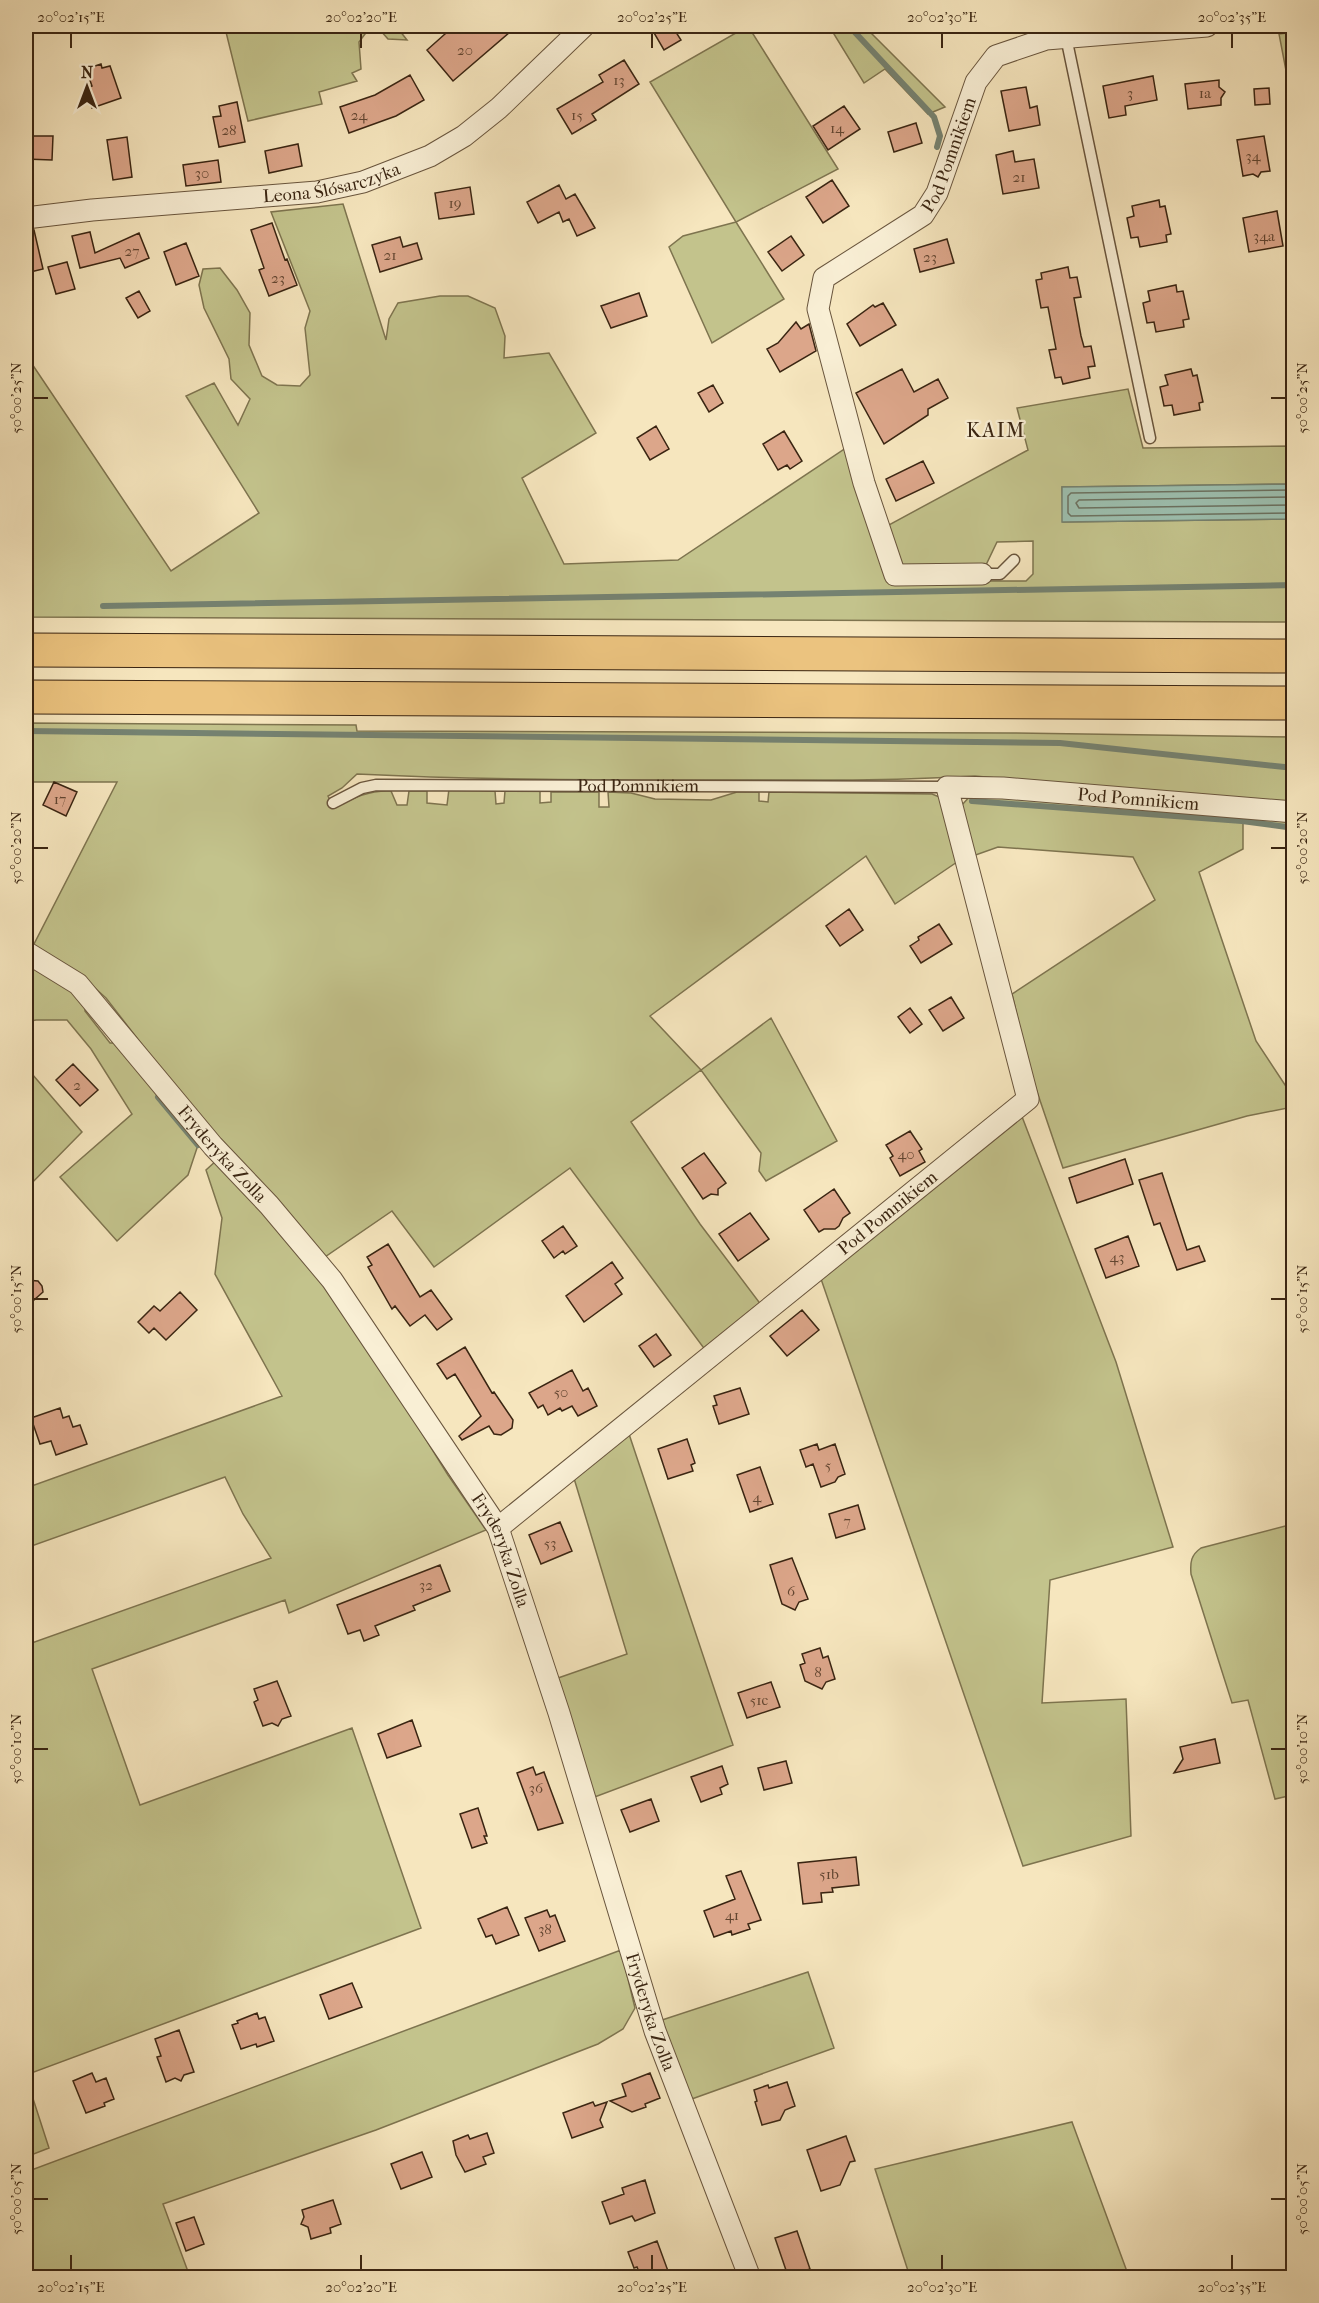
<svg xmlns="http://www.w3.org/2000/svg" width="1319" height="2303" font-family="'IM FELL French Canon',serif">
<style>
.green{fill:#c3c38c;stroke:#7e744f;stroke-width:1.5}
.water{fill:#9dc0b0;stroke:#758271;stroke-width:1.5}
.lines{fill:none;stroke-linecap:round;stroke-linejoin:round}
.shore{stroke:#6c7261;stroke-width:1.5}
.stream{stroke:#758271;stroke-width:6}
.building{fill:#dca68a;stroke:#3a2512;stroke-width:1.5}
.lane-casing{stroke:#69553d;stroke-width:13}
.street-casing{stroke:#69553d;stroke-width:23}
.highway-casing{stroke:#3a2512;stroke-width:35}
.lane{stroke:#f9efd5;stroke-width:10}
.street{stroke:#f9efd5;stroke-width:21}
.highway{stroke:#ebc37f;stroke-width:33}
.ticks{fill:none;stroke:#3a2512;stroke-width:2}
.labels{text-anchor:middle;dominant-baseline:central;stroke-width:4.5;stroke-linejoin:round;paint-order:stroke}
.number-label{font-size:15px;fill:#624530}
.street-label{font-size:18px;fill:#3a2512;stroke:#f9efd5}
.neighbourhood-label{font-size:20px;letter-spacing:1.5px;fill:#3a2512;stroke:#f9efd5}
.neatline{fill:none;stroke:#3a2512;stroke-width:2}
.ticks-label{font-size:15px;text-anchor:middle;fill:#3a2512}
</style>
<rect width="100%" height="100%" fill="#f6e6be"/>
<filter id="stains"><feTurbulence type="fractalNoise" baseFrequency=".00333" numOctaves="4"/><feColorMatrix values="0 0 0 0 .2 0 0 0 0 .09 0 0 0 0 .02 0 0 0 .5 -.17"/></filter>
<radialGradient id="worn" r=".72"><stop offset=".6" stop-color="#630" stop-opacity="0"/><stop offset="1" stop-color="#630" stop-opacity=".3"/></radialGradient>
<!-- green -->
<path class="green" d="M215,26H396L407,40L388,39L380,30H368L359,42L361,69L352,73L357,81L319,92L322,104L248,121L226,32Z
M748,26L838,169L736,222L784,299L712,343L669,247L683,236L736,222L650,82Z
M829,26H864L945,107L928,114L885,69L864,83Z
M1287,33L1293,36V107L1279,34Z
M343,204L386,340L389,319L398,303L440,296H468L495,308L505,336L504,358L549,353L596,433L522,478L564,564L678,560L849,446L888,581H1026L1033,574V541L997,542L985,567L897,568L885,527L1028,450L1017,408L1128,389L1143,448L1293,446V484L1062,487L1063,522L1293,519V622L26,617V355L171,571L259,513L186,396L214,383L238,425L250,399L231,379L229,359L204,308L199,285L203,269L220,268L237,290L250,313L249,345L262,376L277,385L300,386L310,375L305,328L310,311L271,212Z
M26,723L356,725L357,731L1010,733L1293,737V806L975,776C892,781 809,780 725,780C603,780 480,780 357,774L342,788L328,796L334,808C353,798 369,790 391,791L397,805H407L409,791H427V803L447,805L449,789L495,791L496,804L504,803L505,791H540V803L551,802V792H599V807H609L608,792L631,793L655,799L711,800L737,792H759V801L768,802L769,792L932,794L942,798L960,860L895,904L866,856L650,1016L701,1070L771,1018L837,1141L766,1181L759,1171L761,1153L701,1070L631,1122L700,1224L762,1306L706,1351L570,1168L434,1267L392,1211L325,1257L382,1369L448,1475L486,1530L289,1613L285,1600L92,1669L140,1805L352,1728L421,1928L26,2075V1645L271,1558L243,1514L225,1477L26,1548V1488L282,1396L215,1274L222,1218L206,1170L217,1160L208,1130L106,998L77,972L32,948L117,782H26Z
M972,794L1293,819V828L1243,821V849L1199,872L1256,1041L1293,1097V1107L1247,1116L1063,1168L1030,1071L1012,994L1155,900L1133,857L998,847L970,857L961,806Z
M26,963L73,987L85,1002V1011L110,1043H117L198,1145L188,1175L117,1241L60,1177L132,1114L91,1049L67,1020H36L26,1022Z
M26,1067L82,1132L26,1189Z
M1021,1114L1116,1362L1173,1547L1050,1580L1042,1703L1126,1699L1131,1836L1023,1866L820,1276Z
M629,1434L733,1745L592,1798L558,1678L627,1654L573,1475Z
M1293,1524V1795L1275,1799L1248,1700L1232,1703L1191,1574C1190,1562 1191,1555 1201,1548Z
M621,1950L635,2008L623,2029L598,2044L376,2130L163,2204L190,2277L26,2278V2172Z
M808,1972L834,2048L689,2100L662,2020Z
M26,2077L49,2148L26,2157Z
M1072,2122L1129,2277H910L875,2169Z"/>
<!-- water -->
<path class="water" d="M1293,484V519L1062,522V487Z"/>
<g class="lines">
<!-- shore -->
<path class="shore" d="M1294,490L1071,493L1068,496V513L1071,516L1294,513
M1294,497L1079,500L1076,503L1079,508L1294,505"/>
<!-- stream -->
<path class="stream" d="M849,26L934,117L940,136L937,147
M103,606L1294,585
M26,731L1060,743L1294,768
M972,801L1242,821L1294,828
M158,1097L198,1145"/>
</g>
<!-- building -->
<path class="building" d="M454,26H517L453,81L427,50Z
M650,26H672L681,40L664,50Z
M624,60L639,84L592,114L596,120L572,134L557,109L603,82L599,75Z
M101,64L102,68L110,66L121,98L92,108L85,88L92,86L86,69Z
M410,75L424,100L396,116L349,133L340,107L375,95Z
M1153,76L1157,100L1125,106L1126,115L1109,118L1103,86Z
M1219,80V87L1225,92L1221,98V105L1188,109L1185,84Z
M1026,87L1030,108L1037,106L1040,125L1009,131L1001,91Z
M1269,88L1270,104L1255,105L1254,89Z
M237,102L245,142L219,147L213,117L221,116L219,106Z
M844,106L860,129L828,150L813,126Z
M916,123L922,143L894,152L888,132Z
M26,136H53L52,160L26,159Z
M1264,136L1270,171L1261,172L1258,177L1253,174L1243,176L1237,140Z
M127,137L132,177L113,180L107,140Z
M298,144L302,166L269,173L265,151Z
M1013,151L1015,162L1034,159L1039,188L1003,194L996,155Z
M218,160L221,182L186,186L183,165Z
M832,180L849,206L823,223L806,197Z
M559,185L566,199L575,194L595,228L577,236L569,219L563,222L559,212L538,223L527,202Z
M470,187L474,214L439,219L435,193Z
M1159,200L1160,207L1165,206L1171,234L1166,235L1167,242L1140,247L1138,237L1131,238L1127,218L1134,216L1132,206Z
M1277,211L1283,246L1249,252L1243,218Z
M272,223L285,260L287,259L297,285L269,296L259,270L264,268L251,230Z
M26,230H34L43,269L26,273Z
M90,232L95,253L139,233L149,258L125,268L120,258L80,268L72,236Z
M791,236L804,255L782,271L768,252Z
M400,237L403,247L417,243L422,259L380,272L372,245Z
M947,239L954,263L920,272L914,249Z
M186,243L199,276L176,285L164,252Z
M67,262L75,289L56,294L48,267Z
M1068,267L1070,278L1077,277L1081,297L1074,298L1081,336L1084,347L1091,346L1095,366L1088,367L1090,378L1063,384L1061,377L1055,378L1049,350L1056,349L1048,307L1041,308L1036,280L1042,279L1041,273Z
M1176,285L1177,292L1183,291L1189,319L1183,320L1184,327L1156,332L1154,322L1147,323L1143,303L1150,301L1148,291Z
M139,291L150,311L138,318L126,298Z
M639,293L647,316L611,328L601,306Z
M883,303L896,325L860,346L847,324L873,305L875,307Z
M796,322L801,329L809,324L816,351L780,372L767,349L778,343Z
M902,369L914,392L938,379L948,398L928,409V415L884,444L856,393Z
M1191,369L1193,376L1197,375L1203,402L1199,403L1200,410L1174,415L1172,405L1164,406L1160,387L1168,385L1165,375Z
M713,385L723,403L709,412L698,393Z
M656,426L669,449L650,460L637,438Z
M784,431L802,461L790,469L787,465L778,470L763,444Z
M923,461L934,483L896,501L886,479Z
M54,782L77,792L66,816L43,805Z
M849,909L863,930L840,946L826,926Z
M939,924L952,944L921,963L910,946L919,940L918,937Z
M951,997L964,1018L943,1031L929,1010Z
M910,1008L922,1024L910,1033L898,1017Z
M73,1064L98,1090L80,1106L56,1080Z
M910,1131L922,1149L919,1151L925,1162L900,1176L890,1158L893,1156L886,1145Z
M704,1153L726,1183L718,1189V1195L711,1194L703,1199L682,1168Z
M1125,1159L1133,1184L1077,1203L1069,1178Z
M1162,1173L1187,1250L1199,1246L1205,1261L1177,1270L1160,1223L1154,1225L1139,1180Z
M834,1189L850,1213L843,1218L839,1226L835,1229H824L819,1232L804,1210Z
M750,1213L769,1239L738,1261L719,1234Z
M563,1226L577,1246L565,1254L563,1251L554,1258L542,1241Z
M1128,1236L1139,1266L1106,1278L1095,1249Z
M388,1244L420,1297L431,1290L452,1319L437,1330L425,1315L410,1326L395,1306L392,1309L368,1267L372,1265L367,1257Z
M612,1262L623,1278L615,1284L622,1294L584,1322L566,1296Z
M26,1280L38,1281L42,1286L43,1292L26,1307Z
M180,1292L197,1310L166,1340L154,1328L149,1333L138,1322L154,1306L160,1311Z
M802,1310L819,1330L787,1356L770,1336Z
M656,1334L671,1355L654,1367L639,1346Z
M465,1347L492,1393L494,1392L513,1420L512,1428L501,1435L494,1434L489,1426L462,1440L459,1436L481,1416L455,1374L447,1379L437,1364Z
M572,1370L583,1391L588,1388L597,1406L578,1416L572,1406L562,1411L560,1408L548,1415L543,1405L538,1408L529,1393Z
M740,1388L749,1414L719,1424L713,1406L717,1405L714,1396Z
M60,1408L63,1418L69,1416L73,1427L80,1425L87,1444L56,1455L51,1441L40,1444L31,1418Z
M687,1439L695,1463L691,1465L693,1471L668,1479L658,1449Z
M817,1444L819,1450L835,1444L845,1474L838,1477L835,1482L821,1487L813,1464L806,1467L800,1450Z
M760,1467L773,1504L750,1512L737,1475Z
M858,1505L865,1529L836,1538L829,1514Z
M560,1522L572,1551L541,1564L529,1535Z
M792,1558L808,1599L799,1602L795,1610L782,1604L770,1565Z
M440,1565L450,1591L413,1606L415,1610L375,1626L379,1635L364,1641L360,1630L348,1634L337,1605Z
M820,1648L823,1658L828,1656L835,1679L826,1682L822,1689L805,1681L800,1665L805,1663L802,1654Z
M277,1681L291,1716L282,1719L278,1726L272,1723L263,1726L254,1702L258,1700L254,1689Z
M771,1682L780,1707L747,1718L738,1693Z
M412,1720L421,1746L387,1758L378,1734Z
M1215,1739L1220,1763L1174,1773L1183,1759L1180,1747Z
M786,1761L792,1783L764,1790L758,1768Z
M722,1766L728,1784L720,1788L722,1794L701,1802L691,1777Z
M533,1767L536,1775L544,1772L563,1823L538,1830L517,1773Z
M651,1799L659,1821L630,1832L621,1810Z
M478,1808L487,1836H484L487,1843L472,1848L460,1814Z
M856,1857L859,1885L832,1888L833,1892L821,1893L822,1902L803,1904L798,1863Z
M741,1871L761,1920L748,1924L750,1929L732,1935L731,1931L714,1937L704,1911L735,1899L726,1876Z
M507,1907L519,1935L496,1944L492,1935L486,1937L478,1919Z
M547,1910L550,1917L555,1915L565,1941L539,1951L525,1918Z
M352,1983L362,2007L329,2019L320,1995Z
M257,2013L259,2019L265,2017L274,2041L257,2047L256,2044L241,2049L232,2025L238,2023L237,2021Z
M179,2030L194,2072L184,2075L181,2081L175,2078L166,2082L157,2057L161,2056L155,2039Z
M92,2073L96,2082L106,2078L114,2099L104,2103L105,2106L86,2113L73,2081Z
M650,2073L660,2098L645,2104L646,2107L632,2112L610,2101L626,2096L622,2084Z
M787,2082L795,2106L785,2110L780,2120L762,2125L755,2102L757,2101L754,2090L768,2085L769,2088Z
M593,2102L595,2106L607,2102L600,2120L603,2127L572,2138L563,2113Z
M487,2133L494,2153L483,2157L486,2164L465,2172L456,2155L453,2141L468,2135L470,2139Z
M846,2136L855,2161L850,2162L840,2185L821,2191L807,2150Z
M422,2152L432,2177L401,2189L391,2164Z
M645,2180L655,2213L635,2221L632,2216L610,2224L602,2202L624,2194L622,2188Z
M333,2200L341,2224L330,2228L331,2233L311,2239L308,2227L301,2224L304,2217L302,2210Z
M194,2217L204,2244L186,2251L176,2223Z
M797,2231L810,2269L788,2276L775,2238Z
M657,2241L668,2271L651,2277H641L637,2267L634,2268L628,2252Z"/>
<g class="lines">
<defs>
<g id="lane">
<path d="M1066,37L1150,438"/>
<path d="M982,574H1000L1014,560"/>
<path id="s1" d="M333,803L362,788L376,785L947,787"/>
</g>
<g id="street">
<path id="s2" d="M26,218L92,210L317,192L363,182L430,156L464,136L499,108L584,26"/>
<path id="s3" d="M982,574L895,575L864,483L818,309L824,278L923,215L937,193L976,82L996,56L1046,39L1207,26"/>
<path id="s4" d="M26,952L78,984L213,1146L269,1205L332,1280L498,1528L559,1713L655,2031L750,2278"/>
<path id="s5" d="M498,1528L1028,1099L947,787L1003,788L1294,812"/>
</g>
<path id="highway" d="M26,650L1294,656
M26,697L1294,703"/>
</defs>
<!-- lane casing -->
<use href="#lane" class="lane-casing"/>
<!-- street casing -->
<use href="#street" class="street-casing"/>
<!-- highway casing -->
<use href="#highway" class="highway-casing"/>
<!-- lane -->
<use href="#lane" class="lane"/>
<!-- street -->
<use href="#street" class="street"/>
<!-- highway -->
<use href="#highway" class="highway"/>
</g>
<!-- ticks -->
<path class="ticks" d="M71,33V48M361,33V48M652,33V48M942,33V48M1232,33V48M33,398H48M1271,398H1286M33,848H48M1271,848H1286M33,1299H48M1271,1299H1286M33,1749H48M1271,1749H1286M33,2199H48M1271,2199H1286M71,2255V2270M361,2255V2270M652,2255V2270M942,2255V2270M1232,2255V2270"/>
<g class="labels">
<!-- number labels -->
<g class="number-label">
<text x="465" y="50">20</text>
<text x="619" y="80">13</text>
<text x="1130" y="93">3</text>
<text x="1205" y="93">1a</text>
<text x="359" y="115">24</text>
<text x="577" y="115">15</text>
<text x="837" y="128">14</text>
<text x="229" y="130">28</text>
<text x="1253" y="156">34</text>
<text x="202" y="173">30</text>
<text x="1019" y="177">21</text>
<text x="455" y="203">19</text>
<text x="1264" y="236">34a</text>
<text x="132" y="251">27</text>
<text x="390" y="255">21</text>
<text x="930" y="257">23</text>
<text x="278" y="278">23</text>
<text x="60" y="799">17</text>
<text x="77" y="1085">2</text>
<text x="906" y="1154">40</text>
<text x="1117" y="1257">43</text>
<text x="561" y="1392">50</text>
<text x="828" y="1465">5</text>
<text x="757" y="1497">4</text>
<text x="847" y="1521">7</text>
<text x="550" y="1543">53</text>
<text x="426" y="1585">32</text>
<text x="791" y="1591">6</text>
<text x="818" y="1672">8</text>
<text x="759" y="1700">51c</text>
<text x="536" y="1788">36</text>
<text x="829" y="1874">51b</text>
<text x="732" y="1915">41</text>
<text x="545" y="1929">38</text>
</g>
<!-- street labels -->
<g class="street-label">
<text stroke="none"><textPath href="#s3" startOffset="579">Pod Pomnikiem</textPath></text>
<text stroke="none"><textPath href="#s2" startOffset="308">Leona Ślósarczyka</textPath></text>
<text stroke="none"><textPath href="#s1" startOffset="309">Pod Pomnikiem</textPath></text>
<text stroke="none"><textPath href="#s5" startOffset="1196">Pod Pomnikiem</textPath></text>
<text stroke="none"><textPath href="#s4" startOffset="284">Fryderyka Zolla</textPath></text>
<text stroke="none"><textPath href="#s5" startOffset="501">Pod Pomnikiem</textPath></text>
<text stroke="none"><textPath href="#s4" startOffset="771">Fryderyka Zolla</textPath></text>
<text stroke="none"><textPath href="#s4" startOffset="1257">Fryderyka Zolla</textPath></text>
</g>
<!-- neighbourhood labels -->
<g class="neighbourhood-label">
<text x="996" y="430">KAIM</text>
</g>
</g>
<!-- margin -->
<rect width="1319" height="2303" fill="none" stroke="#f6e6be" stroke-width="66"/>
<!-- north arrow -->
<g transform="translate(87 87)" stroke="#f9efd5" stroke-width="4.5" paint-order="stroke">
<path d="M0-4.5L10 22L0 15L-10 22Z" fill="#3a2512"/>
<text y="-9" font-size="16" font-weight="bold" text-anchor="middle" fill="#3a2512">N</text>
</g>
<rect x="33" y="33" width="1253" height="2237" class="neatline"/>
<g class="ticks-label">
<text x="71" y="22">20°02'15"E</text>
<text x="361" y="22">20°02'20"E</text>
<text x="652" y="22">20°02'25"E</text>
<text x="942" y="22">20°02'30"E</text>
<text x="1232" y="22">20°02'35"E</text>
<text transform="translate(16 398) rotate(-90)" y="5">50°00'25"N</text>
<text transform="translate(1302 398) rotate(-90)" y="5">50°00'25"N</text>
<text transform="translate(16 848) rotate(-90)" y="5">50°00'20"N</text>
<text transform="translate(1302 848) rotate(-90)" y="5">50°00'20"N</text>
<text transform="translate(16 1299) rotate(-90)" y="5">50°00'15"N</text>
<text transform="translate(1302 1299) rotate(-90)" y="5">50°00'15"N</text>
<text transform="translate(16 1749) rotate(-90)" y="5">50°00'10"N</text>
<text transform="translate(1302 1749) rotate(-90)" y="5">50°00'10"N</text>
<text transform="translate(16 2199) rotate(-90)" y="5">50°00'05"N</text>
<text transform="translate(1302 2199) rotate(-90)" y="5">50°00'05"N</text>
<text x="71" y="2292">20°02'15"E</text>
<text x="361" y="2292">20°02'20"E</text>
<text x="652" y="2292">20°02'25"E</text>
<text x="942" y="2292">20°02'30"E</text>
<text x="1232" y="2292">20°02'35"E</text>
</g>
<rect width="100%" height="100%" filter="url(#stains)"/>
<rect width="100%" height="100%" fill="url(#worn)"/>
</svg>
